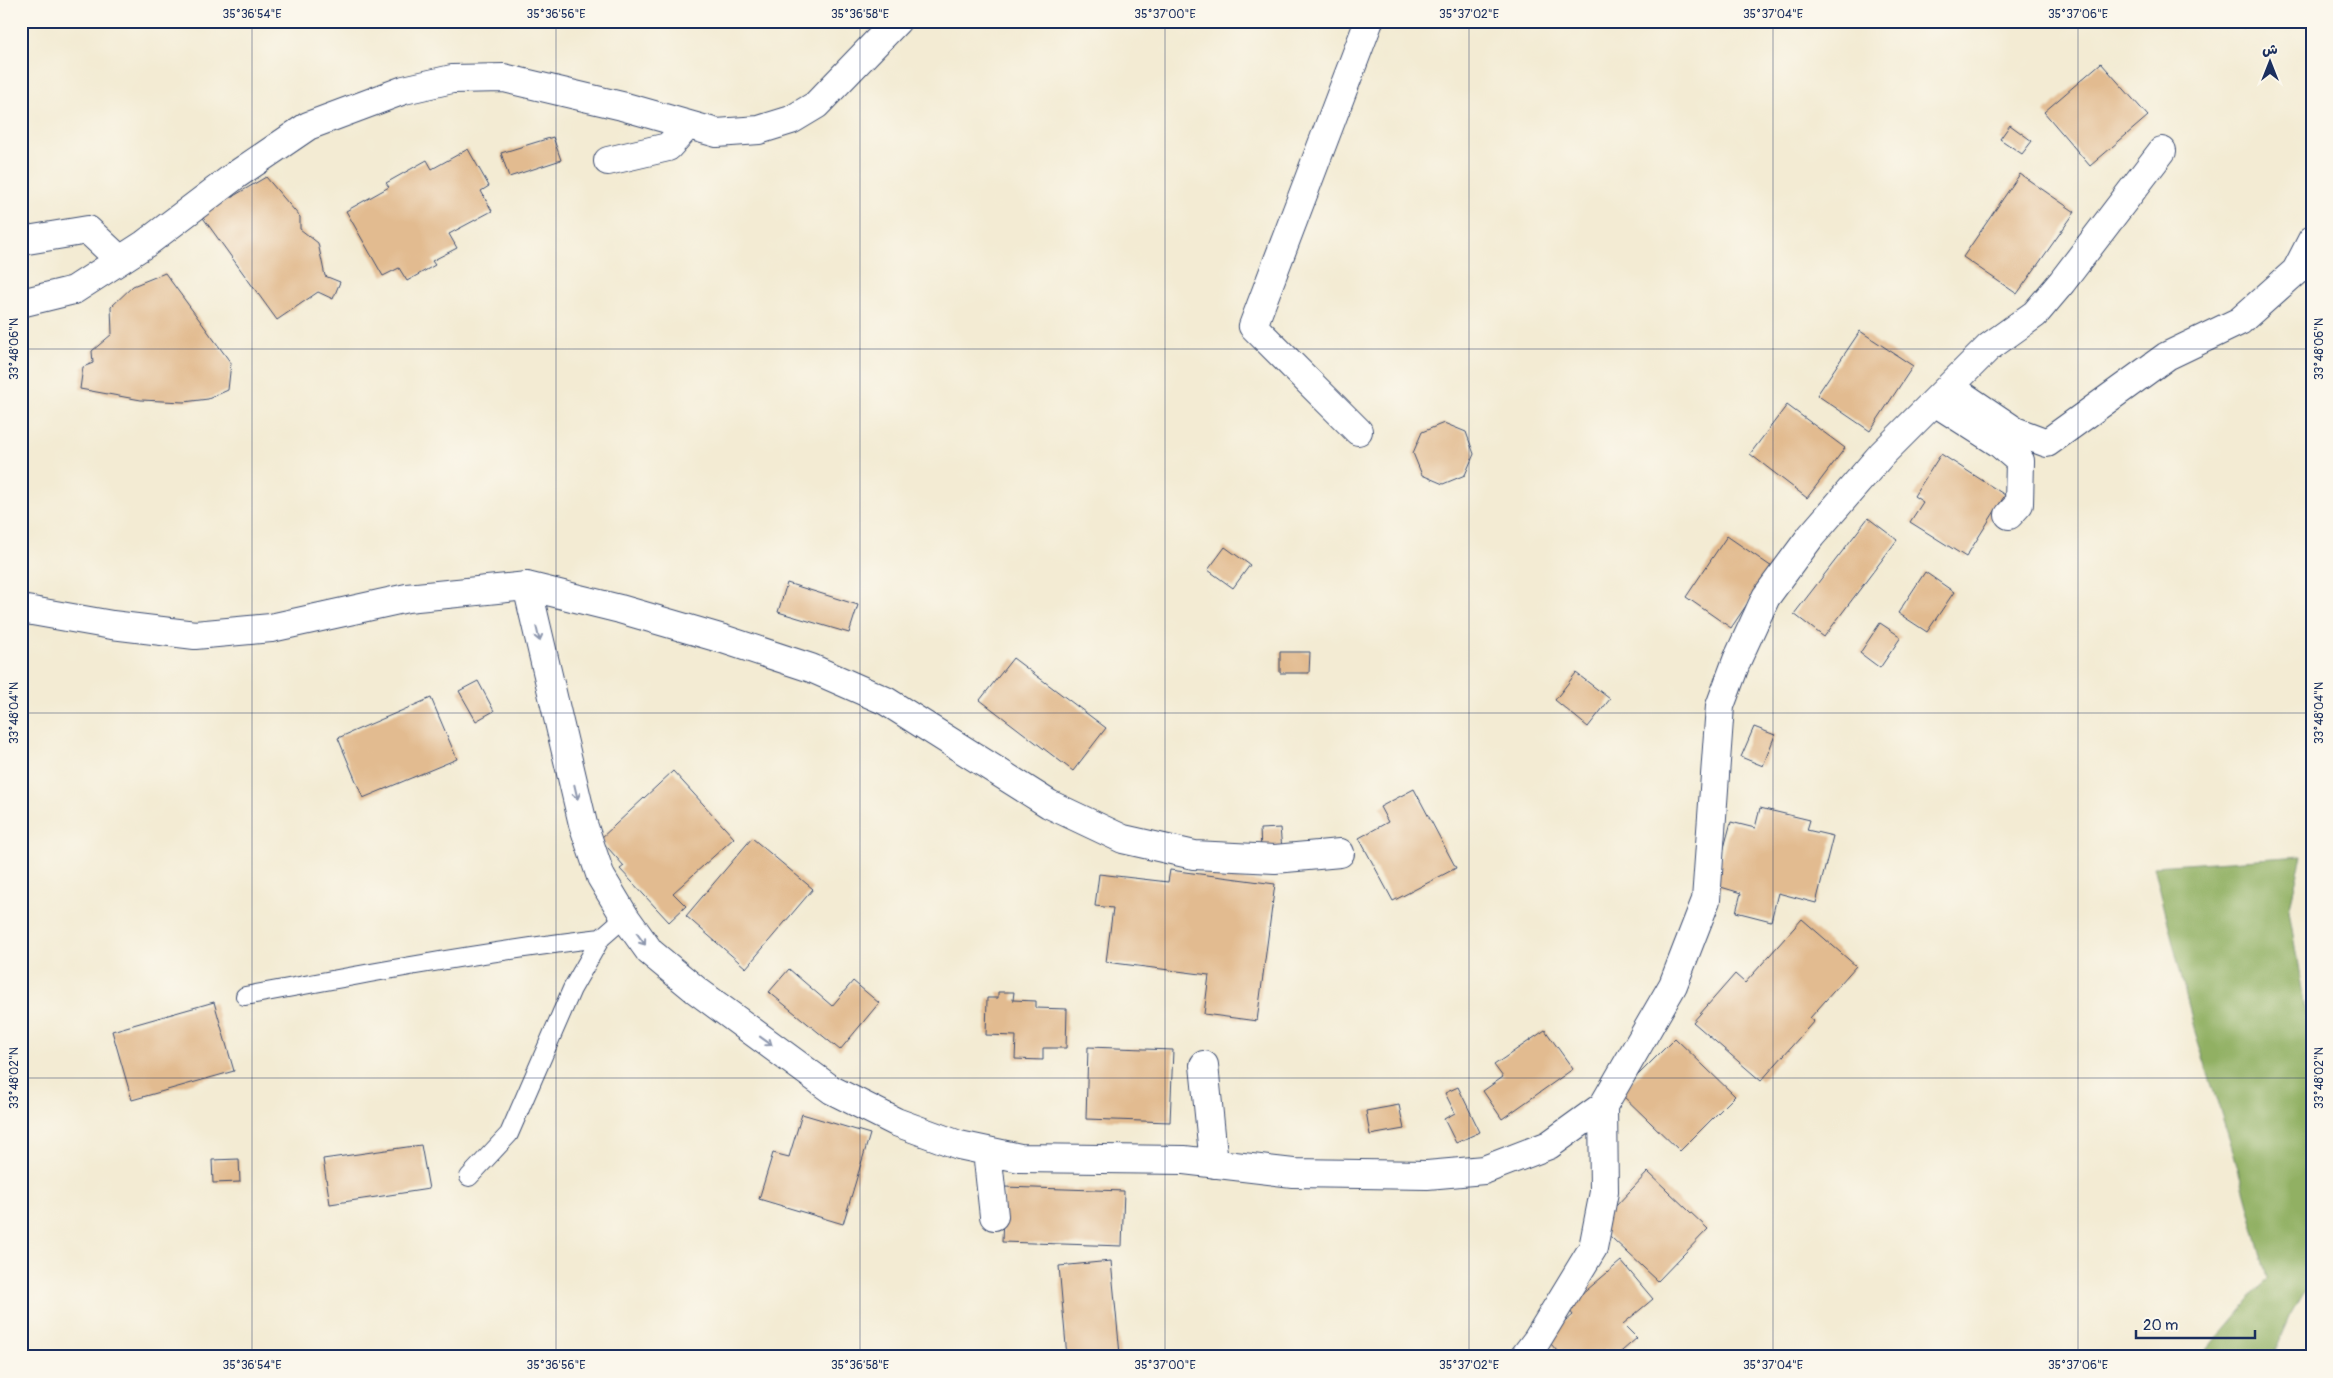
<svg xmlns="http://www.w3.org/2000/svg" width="2333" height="1378" font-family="Pangolin,'Playpen Sans Arabic',sans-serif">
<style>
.forest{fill:#91b063;stroke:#567060}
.building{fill:#e2bb90}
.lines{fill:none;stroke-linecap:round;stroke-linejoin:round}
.lane-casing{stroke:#3b4b70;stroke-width:20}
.street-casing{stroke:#3b4b70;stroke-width:30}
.lane{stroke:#fff;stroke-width:18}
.street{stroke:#fff;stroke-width:28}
.oneway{stroke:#8d97ae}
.ticks{fill:none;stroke:#1b2f5e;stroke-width:1;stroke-opacity:0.45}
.neatline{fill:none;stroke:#1b2f5e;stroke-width:2}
.ticks-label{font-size:12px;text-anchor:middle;fill:#1b2f5e}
</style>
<rect width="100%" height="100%" fill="#fbf7ec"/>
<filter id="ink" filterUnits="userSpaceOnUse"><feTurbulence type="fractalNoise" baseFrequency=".02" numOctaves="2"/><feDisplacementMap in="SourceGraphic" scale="10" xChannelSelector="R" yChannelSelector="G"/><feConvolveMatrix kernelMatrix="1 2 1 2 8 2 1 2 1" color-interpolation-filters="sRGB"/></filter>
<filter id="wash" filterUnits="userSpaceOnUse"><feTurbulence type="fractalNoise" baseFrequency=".0096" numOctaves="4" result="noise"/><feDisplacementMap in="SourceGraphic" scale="20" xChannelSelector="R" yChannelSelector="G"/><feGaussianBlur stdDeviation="1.12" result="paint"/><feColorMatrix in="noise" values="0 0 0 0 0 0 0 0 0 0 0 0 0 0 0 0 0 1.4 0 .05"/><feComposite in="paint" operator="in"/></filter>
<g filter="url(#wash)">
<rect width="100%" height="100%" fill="#f3ebd3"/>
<!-- forest -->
<path class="forest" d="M2302,856L2289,910L2312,1051V1279L2290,1317L2273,1357H2201L2268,1278L2234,1154L2195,1032L2154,866Z"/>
<g id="blocks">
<!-- building -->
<path class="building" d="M2231,21H2247L2244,28Z
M2101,63L2148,116L2090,166L2044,112Z
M2010,125L2032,141L2022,154L2000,139Z
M553,137L561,160L509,177L501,153Z
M468,149L489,186L481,191L492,211L449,234L457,248L432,261L435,265L407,281L399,268L383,276L346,211L389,187L386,183L427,160L432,169Z
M2020,174L2075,212L2017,294L1963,257Z
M266,177L300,217V229L318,243L325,276L340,282L333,299L318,292L277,320L201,215Z
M165,273L231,363L228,390L208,399L184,402L141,400L80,389L83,367L93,363L92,351L112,334L111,307L133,286Z
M1860,331L1913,366L1870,431L1817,395Z
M1787,405L1845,448L1807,498L1750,454Z
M1444,423L1466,432L1474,454L1465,475L1443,484L1422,475L1413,453L1422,432Z
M1941,454L2005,495L1966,557L1910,522L1923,502L1914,496Z
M1868,518L1897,540L1824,637L1794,614Z
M1727,536L1772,567L1731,628L1686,597Z
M1225,547L1250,565L1233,588L1208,570Z
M1925,572L1954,592L1927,632L1898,613Z
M787,583L858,605L849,633L778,612Z
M1880,623L1901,637L1880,668L1860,653Z
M1280,652H1310L1309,673H1280Z
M1013,658L1106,728L1073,771L980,700Z
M1576,673L1610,699L1588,727L1555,700Z
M478,681L494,711L476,721L459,691Z
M431,698L457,759L363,798L338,738Z
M1754,727L1775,735L1763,766L1741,757Z
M673,771L734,838L673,893L686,906L669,922L620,869L624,866L600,839Z
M1414,789L1456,868L1393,901L1359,838L1388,822L1380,807Z
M1760,808L1810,820L1807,830L1833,836L1816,903L1778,893L1771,921L1736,912L1741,893L1714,885L1731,822L1755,828Z
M1280,828L1282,849L1261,850L1260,829Z
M752,838L813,889L746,968L686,916Z
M1170,870L1275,884L1257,1021L1204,1014L1209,975L1106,962L1113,908L1095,906L1099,874L1168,882Z
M1802,919L1856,966L1810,1018L1814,1021L1761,1081L1693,1022L1735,974L1745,983Z
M789,969L832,1006L853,981L879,1003L840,1050L769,992Z
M998,992H1014L1013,1000L1036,1001V1008L1067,1009L1066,1048H1043V1060L1015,1059L1016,1036L986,1035L987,998H998Z
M214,1002L234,1071L132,1100L112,1031Z
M1545,1030L1573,1069L1502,1119L1483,1091L1503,1077L1494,1065Z
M1675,1038L1735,1096L1680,1151L1620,1093Z
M1088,1047L1173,1050L1170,1122L1086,1119Z
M1458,1087L1480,1132L1456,1143L1444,1119L1455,1113L1445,1093Z
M1399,1105L1404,1129L1370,1135L1366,1111Z
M802,1114L870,1134L843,1224L759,1199L773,1153L789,1157Z
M421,1145L429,1189L330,1204L323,1159Z
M239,1159L240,1182L213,1183L212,1160Z
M1648,1172L1708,1229L1658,1281L1598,1225Z
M1004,1187L1124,1191L1122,1246L1002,1242Z
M1111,1261L1120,1354L1067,1357L1059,1266Z
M1621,1261L1653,1299L1623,1324L1637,1338L1615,1357H1611L1605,1350L1597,1357H1562L1546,1338L1573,1315L1567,1307Z"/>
</g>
</g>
<g filter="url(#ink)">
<use href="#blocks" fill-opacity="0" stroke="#3b4b70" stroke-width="1"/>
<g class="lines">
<defs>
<path id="lane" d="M245,996C363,974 481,952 601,938
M469,1177L509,1134L572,989L601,938L625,917"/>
<path id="street" d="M608,161L668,147L687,126
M21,241L88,230L120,260
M21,303L74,290L145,244L236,175L308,126L404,90L452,79L504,78L622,106L717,133L759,130L791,120L816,105L897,21
M1950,387L2015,431L2047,443L2167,356L2240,321L2296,271L2312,240
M1935,402L1999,443L2020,461L2019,504L2009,515
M1358,431L1253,326L1369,21
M527,586L583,824L601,877L625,917L650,952L696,990L832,1090L896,1122L959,1145L1020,1158L1184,1160L1293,1173L1427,1175L1484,1170L1549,1145L1603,1106L1673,985L1706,900L1720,706L1737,660L1766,597L1811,536L1882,454L1989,347L2035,314L2062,282L2162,151
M21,609L112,625L195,635L271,628L407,598L527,586L620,609L723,639L811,668L886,701L1049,804L1123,839L1194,855L1275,859L1340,853
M1204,1065L1214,1164
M987,1151L994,1216
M1524,1357L1537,1340L1593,1248L1604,1192L1603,1106"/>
</defs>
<!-- lane casing -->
<use href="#lane" class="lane-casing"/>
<!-- street casing -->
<use href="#street" class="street-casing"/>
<!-- lane -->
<use href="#lane" class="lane"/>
<!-- street -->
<use href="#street" class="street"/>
</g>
<!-- one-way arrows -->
<defs><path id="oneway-shaft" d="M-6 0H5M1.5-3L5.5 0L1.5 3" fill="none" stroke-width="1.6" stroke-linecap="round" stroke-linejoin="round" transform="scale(1.25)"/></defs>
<g class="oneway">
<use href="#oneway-shaft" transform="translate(538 634) rotate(77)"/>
<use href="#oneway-shaft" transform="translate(576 792) rotate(77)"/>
<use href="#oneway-shaft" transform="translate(641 939) rotate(54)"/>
<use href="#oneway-shaft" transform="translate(766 1041) rotate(36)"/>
</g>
</g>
<!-- ticks -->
<path class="ticks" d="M252,21V1357M556,21V1357M860,21V1357M1165,21V1357M1469,21V1357M1773,21V1357M2078,21V1357M21,349H2312M21,713H2312M21,1078H2312"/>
<!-- margin -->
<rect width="2333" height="1378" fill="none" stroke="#fbf7ec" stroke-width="55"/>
<!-- north arrow -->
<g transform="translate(2270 62)" stroke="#fbf7ec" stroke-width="4" paint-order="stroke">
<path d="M0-4L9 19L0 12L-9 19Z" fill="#1b2f5e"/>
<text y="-8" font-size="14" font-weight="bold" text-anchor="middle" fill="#1b2f5e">ش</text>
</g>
<!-- scale -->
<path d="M2136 1330v8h119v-8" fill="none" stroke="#1b2f5e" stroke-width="2.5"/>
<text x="2143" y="1330" font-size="15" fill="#1b2f5e" stroke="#fbf7ec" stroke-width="4" paint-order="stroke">20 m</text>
<rect x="28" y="28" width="2278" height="1322" class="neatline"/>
<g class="ticks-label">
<text x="252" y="18">35°36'54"E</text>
<text x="556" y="18">35°36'56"E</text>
<text x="860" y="18">35°36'58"E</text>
<text x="1165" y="18">35°37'00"E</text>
<text x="1469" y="18">35°37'02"E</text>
<text x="1773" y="18">35°37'04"E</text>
<text x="2078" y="18">35°37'06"E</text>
<text transform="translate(14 349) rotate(-90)" y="4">33°48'06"N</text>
<text transform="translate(2319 349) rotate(-90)" y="4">33°48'06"N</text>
<text transform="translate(14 713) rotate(-90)" y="4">33°48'04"N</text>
<text transform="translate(2319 713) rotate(-90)" y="4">33°48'04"N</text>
<text transform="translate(14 1078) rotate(-90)" y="4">33°48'02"N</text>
<text transform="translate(2319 1078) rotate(-90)" y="4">33°48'02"N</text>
<text x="252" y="1369">35°36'54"E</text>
<text x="556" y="1369">35°36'56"E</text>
<text x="860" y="1369">35°36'58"E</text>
<text x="1165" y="1369">35°37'00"E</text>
<text x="1469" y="1369">35°37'02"E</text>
<text x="1773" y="1369">35°37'04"E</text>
<text x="2078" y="1369">35°37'06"E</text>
</g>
</svg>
